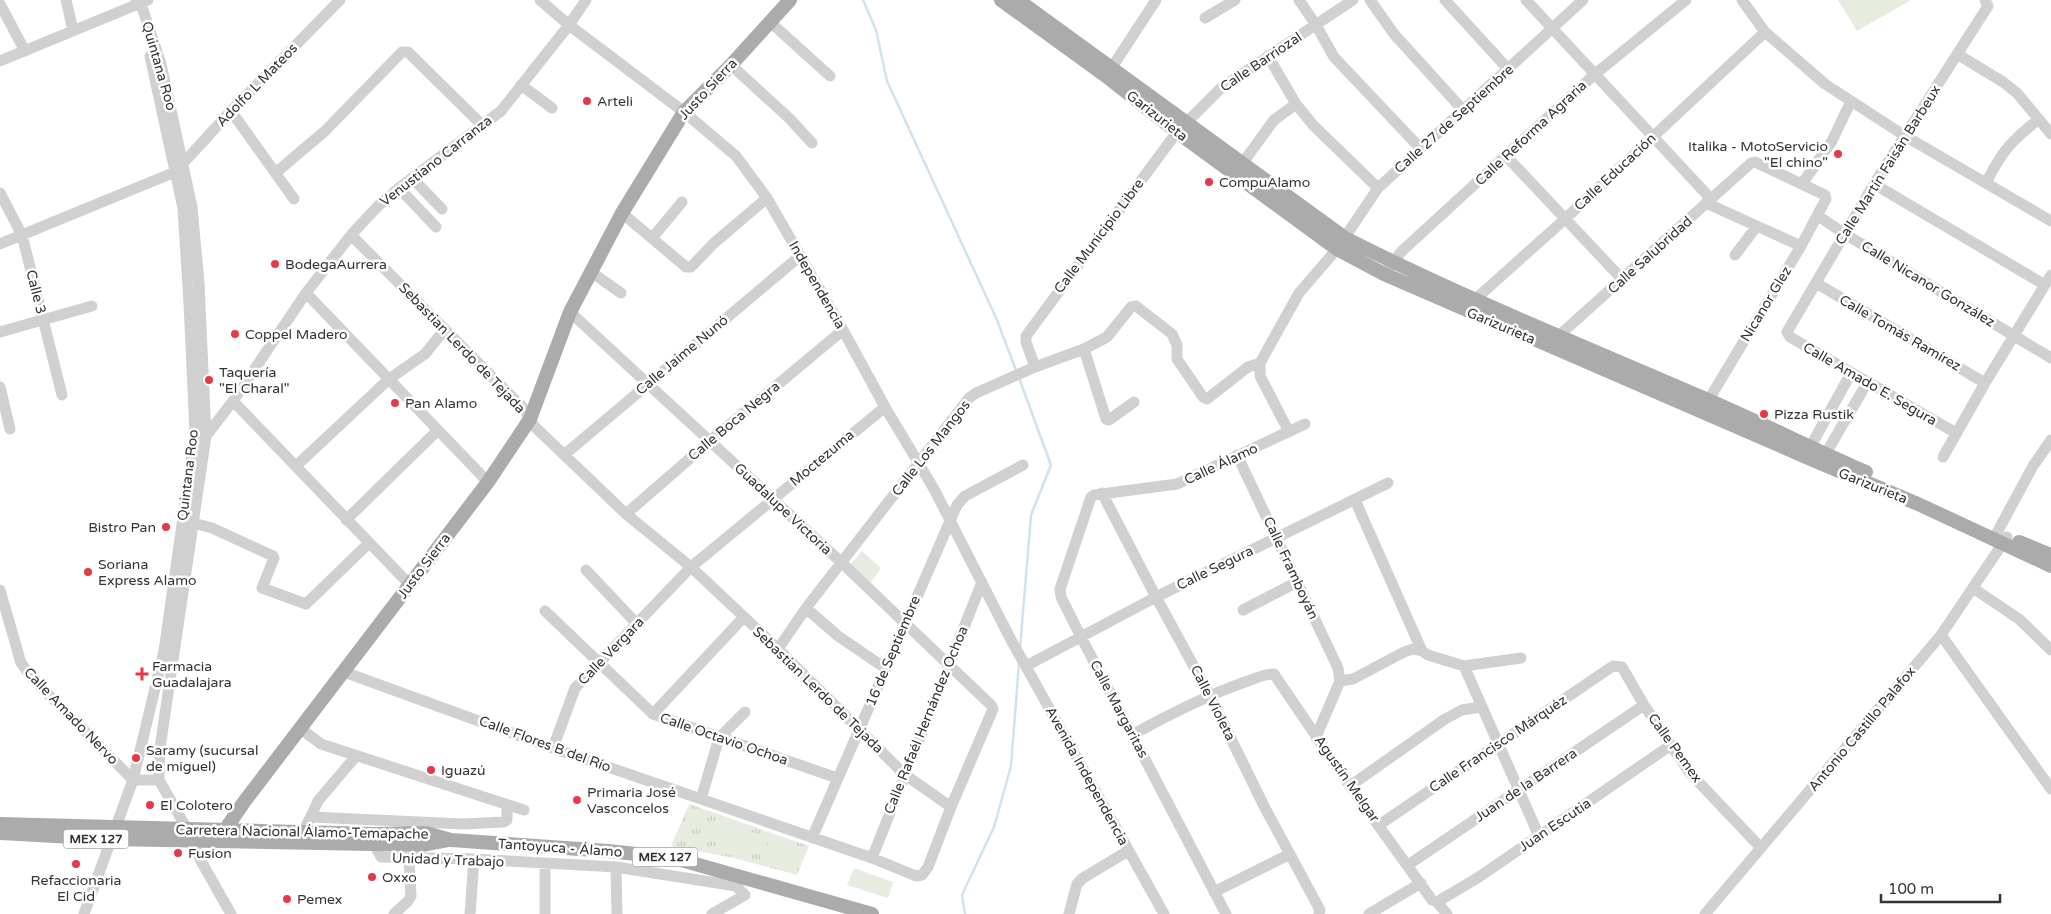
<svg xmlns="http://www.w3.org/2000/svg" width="2051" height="914" font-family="'Varela Round',sans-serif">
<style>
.grass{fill:url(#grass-tufts)}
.garden{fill:#e6ecdf}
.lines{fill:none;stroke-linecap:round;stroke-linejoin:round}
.stream{stroke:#cfe2ee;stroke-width:2.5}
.minor{stroke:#d0d0d0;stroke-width:11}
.major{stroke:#ababab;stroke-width:14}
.poi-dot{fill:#e63946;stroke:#fff;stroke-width:2}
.labels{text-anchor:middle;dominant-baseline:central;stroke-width:5;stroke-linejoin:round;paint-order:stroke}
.shield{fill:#fff;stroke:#707070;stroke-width:1}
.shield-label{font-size:12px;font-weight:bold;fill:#333}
.street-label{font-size:14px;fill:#333;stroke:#fff}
.poi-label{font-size:14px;fill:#333;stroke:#fff;text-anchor:start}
</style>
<defs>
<pattern id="grass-tufts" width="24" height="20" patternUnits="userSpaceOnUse" patternTransform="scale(1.25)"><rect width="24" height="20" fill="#e6ecdf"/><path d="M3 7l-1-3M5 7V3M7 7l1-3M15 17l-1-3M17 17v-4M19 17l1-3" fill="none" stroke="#c6cbc0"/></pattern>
</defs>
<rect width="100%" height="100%" fill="#fff"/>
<!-- grass -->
<path class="grass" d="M689,804L809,846L797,875L734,858L671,846Z"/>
<!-- garden -->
<path class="garden" d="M1838,0H1911L1857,31Z
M862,551L881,568L869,585L849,566Z
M721,822L758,834L750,851L716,840Z
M769,841L803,851L797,869L763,860Z
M854,868L893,882L888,898L847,885Z"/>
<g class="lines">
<!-- stream -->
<path class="stream" d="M863,0L876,30L887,81L997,320L1017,373
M1019,378L1051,465L1031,515L1020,648
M965,914L962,895L994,827L1011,766L1019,663"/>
<!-- minor -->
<path class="minor" d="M66,0L73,30
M136,0L141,4L161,64L192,207L199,283L206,436L160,748L159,780L187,829L201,861L231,914
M540,0L569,25L684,112L736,156L767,198L843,330L885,407L934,489L1010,638L1164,914
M1299,0L1316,25L1334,57L1421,149
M1370,0L1394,34L1463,110
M1445,0L1508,69
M1526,0L1711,199
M1742,0L1765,32L1825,84L1905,136L2051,221
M0,4L25,51
M1205,18L1235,0
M769,21L830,76
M1957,54L2003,82L2017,93L2051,134
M1268,56L1296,104L1313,125L1378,188
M0,61L148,0
M731,65L790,119L812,143
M1107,75L1156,0
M521,85L552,108
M231,111L294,199
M1506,156L1622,279
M1242,164L1274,120L1296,104
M274,171L279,170L325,131L402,52H408L483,126
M412,178L442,209
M1986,183C2002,151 2011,141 2039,119
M1802,184L1832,141L1851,101
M1874,184L2045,285
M399,188L436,227
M0,193L22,235L62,395
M1706,203L1801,246
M622,213L686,267H691L713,244L767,198
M1818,216L1845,234L2051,358
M351,235L524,409L534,426L626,514L691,567L778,649L904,774L951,807
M653,237L682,202
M0,244L175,172L231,111L340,0
M1735,255L1757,226
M591,272L621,293
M1384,274L1402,251L1594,75L1686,0
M1816,283L1985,383
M306,293L488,482
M1470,304L1564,220L1765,32
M0,332L92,306
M1554,340L1751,163L1755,162L1825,195L1826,199L1801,246L1705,406
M1084,349L1106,419L1109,420L1134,402
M1035,367L1026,342V336L1177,132L1222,87L1353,0
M0,387L10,429
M233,401L410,585
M1289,432L1260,376V363L1299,293L1337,249L1378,188L1583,0
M1956,433L1790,337L1787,332L1874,184L1988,6L1985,0
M204,435L206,436L233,401L306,293L351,235L378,206L399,188L501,111L569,25L586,0
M1807,453L1851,373
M564,455L800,256
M1237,455L1338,668L1340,681
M1943,457L1985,383L2051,275
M1822,460L1867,383
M296,466L389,379L425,354L445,329
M1102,493L1156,597L1210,696L1265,808L1320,910L1319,914
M1355,500L1422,651L1428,655L1464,666L1521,658
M626,514L710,441L843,330
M346,520L438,430
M193,523L212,528L273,556L274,558L262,588L306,604L369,543
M1993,540L2033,466L2051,440
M586,570L637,624
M1973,588L2019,619L2051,650
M0,590L21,663L32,678L133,780H159
M806,608L838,636L885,668
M1243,610L1297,582
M545,611L653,714L837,778
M1941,635L2051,789
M778,649L806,608L969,398L976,393L1035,367L1084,349L1107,337L1131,307L1136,306L1172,334L1177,345V359L1203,397L1207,399L1248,367L1260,363
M1026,666L1156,597L1388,483
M1464,666L1539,836
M344,672L553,748L872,858L916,876L922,875L928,867L951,807L993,709L991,705L842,563L570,312
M1340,681L1353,679L1404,652L1413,649L1422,651
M653,714L743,618
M301,729L321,744L524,810
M1132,735C1168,715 1205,696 1245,682C1254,679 1264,674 1274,674L1350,786L1432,900L1437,902L1447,914
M1316,737L1340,681
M553,748L575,688L691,567L885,407
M1350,786L1445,719L1462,710L1481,707
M701,799L719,738L745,712
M311,817L463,824L504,822L507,820V805
M1379,825L1613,666L1622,667L1644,705L1690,773L1761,848
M812,838L957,505L965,496L1023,465
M300,839L318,801L356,756
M374,839V844L381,857L474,859L616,867L736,886L745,895L712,914
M872,858L982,582
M1408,865L1644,705
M616,867L617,914
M1214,892L1290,854
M1437,902L1479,877L1671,745
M84,914L133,780L164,651L195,433L189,303L183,208L150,56
M394,914L408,901L411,896L409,859
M470,914L474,859
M545,914V864
M1069,914L1077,884L1083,878L1128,851
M1226,914L1080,635L1061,597L1060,589L1091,497L1094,495L1177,484L1305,424
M1369,914L1421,883
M1705,914L1941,635L2007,537"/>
<!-- major -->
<path class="major" d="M1001,0L1106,76L1177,132L1337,249L1384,274L1820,463L1918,504L2051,566
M1018,0L1345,238C1463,298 1586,347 1708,400C1761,423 1813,449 1866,472
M2019,542L2051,555
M0,824L374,834L426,833L451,840L608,851L674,858L872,914
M0,833L110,839L423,845L449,840
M226,841L225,830L244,802L488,482L530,419L570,312L622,213L684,112L731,65L790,0"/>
</g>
<!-- markers -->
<g class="poi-dot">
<circle cx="587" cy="101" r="5"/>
<circle cx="1838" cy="154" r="5"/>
<circle cx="1209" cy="182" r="5"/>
<circle cx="275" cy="264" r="5"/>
<circle cx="235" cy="334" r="5"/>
<circle cx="209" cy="380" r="5"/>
<circle cx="395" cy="403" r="5"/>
<circle cx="1764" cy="414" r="5"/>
<circle cx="166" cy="527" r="5"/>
<circle cx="88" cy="572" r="5"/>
<path d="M139.5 666.5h5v5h5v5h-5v5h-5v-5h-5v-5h5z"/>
<circle cx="136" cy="758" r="5"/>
<circle cx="431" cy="770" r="5"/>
<circle cx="577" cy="800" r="5"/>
<circle cx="150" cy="805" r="5"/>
<circle cx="178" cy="853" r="5"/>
<circle cx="76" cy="864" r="5"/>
<circle cx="372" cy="877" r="5"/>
<circle cx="287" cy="899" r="5"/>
</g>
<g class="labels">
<!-- shield labels -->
<g class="shield">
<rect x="63.5" y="829.5" width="65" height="19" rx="4"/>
<rect x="632.5" y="847.5" width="65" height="19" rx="4"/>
</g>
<g class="shield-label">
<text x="96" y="839">MEX 127</text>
<text x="665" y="857">MEX 127</text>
</g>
<!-- street labels -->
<g class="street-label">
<text transform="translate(1261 62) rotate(-34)">Calle Barriozal</text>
<text transform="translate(159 66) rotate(74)">Quintana Roo</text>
<text transform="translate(257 85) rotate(-46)">Adolfo L Mateos</text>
<text transform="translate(708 89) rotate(-47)">Justo Sierra</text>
<text transform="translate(1157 116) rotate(38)">Garizurieta</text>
<text transform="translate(1454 119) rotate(-42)">Calle 27 de Septiembre</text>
<text transform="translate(1531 133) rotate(-43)">Calle Reforma Agraria</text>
<text transform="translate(436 161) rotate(-38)">Venustiano Carranza</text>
<text transform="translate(1888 165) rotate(-58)">Calle Martín Faisán Barbeux</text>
<text transform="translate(1615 172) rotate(-43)">Calle Educación</text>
<text transform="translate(1099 236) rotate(-53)">Calle Municipio Libre</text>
<text transform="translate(1650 255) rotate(-42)">Calle Salubridad</text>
<text transform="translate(1928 284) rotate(31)">Calle Nicanor González</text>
<text transform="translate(817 285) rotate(60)">Independencia</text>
<text transform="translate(36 292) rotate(76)">Calle 3</text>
<text transform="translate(1766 304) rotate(-59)">Nicanor Glez</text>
<text transform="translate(1501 326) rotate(23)">Garizurieta</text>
<text transform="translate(1900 333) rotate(30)">Calle Tomás Ramírez</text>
<text transform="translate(462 348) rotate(46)">Sebastian Lerdo de Tejada</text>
<text transform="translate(682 355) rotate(-40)">Calle Jaime Nunó</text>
<text transform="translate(1870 384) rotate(30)">Calle Amado E. Segura</text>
<text transform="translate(734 421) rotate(-40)">Calle Boca Negra</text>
<text transform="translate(931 448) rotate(-52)">Calle Los Mangos</text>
<text transform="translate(822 458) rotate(-40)">Moctezuma</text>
<text transform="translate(1221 464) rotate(-25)">Calle Álamo</text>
<text transform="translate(188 475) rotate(-83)">Quintana Roo</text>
<text transform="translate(1873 486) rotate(22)">Garizurieta</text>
<text transform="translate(783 509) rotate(43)">Guadalupe Victoria</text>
<text transform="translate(424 566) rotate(-53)">Justo Sierra</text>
<text transform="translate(1215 568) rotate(-26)">Calle Segura</text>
<text transform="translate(1291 568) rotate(65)">Calle Framboyán</text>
<text transform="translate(611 651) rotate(-46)">Calle Vergara</text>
<text transform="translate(893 651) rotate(-67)">16 de Septiembre</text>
<text transform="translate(818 690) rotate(44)">Sebastian Lerdo de Tejada</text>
<text transform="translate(1213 703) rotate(63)">Calle Violeta</text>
<text transform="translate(1119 709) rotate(62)">Calle Margaritas</text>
<text transform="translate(71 716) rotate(46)">Calle Amado Nervo</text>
<text transform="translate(926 720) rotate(-68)">Calle Rafaél Hernández Ochoa</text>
<text transform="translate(1862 729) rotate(-50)">Antonio Castillo Palafox</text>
<text transform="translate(724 739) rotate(19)">Calle Octavio Ochoa</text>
<text transform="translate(545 744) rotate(20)">Calle Flores B del Río</text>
<text transform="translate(1498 744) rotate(-34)">Calle Francisco Márquéz</text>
<text transform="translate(1675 748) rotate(54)">Calle Pemex</text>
<text transform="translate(1087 776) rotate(61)">Avenida Independencia</text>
<text transform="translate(1347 779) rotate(55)">Agustín Melgar</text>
<text transform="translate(1526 785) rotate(-34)">Juan de la Barrera</text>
<text transform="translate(1555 825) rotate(-34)">Juan Escutia</text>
<text transform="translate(302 832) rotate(1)">Carretera Nacional Álamo-Temapache</text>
<text transform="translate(560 848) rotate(4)">Tantoyuca - Álamo</text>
<text transform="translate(448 860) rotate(2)">Unidad y Trabajo</text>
</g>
<!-- poi labels -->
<g class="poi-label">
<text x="597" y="101">Arteli</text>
<text x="1828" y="146" text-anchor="end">Italika - MotoServicio<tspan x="1828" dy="16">"El chino"</tspan></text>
<text x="1219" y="182">CompuAlamo</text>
<text x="285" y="264">BodegaAurrera</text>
<text x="245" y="334">Coppel Madero</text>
<text x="219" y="372">Taquería<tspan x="219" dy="16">"El Charal"</tspan></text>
<text x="405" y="403">Pan Alamo</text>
<text x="1774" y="414">Pizza Rustik</text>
<text x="156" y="527" text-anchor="end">Bistro Pan</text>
<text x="98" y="564">Soriana<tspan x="98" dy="16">Express Alamo</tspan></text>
<text x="152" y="666">Farmacia<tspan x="152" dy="16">Guadalajara</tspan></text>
<text x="146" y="750">Saramy (sucursal<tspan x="146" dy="16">de miguel)</tspan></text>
<text x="441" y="770">Iguazú</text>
<text x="587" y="792">Primaria José<tspan x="587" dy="16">Vasconcelos</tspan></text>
<text x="160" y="805">El Colotero</text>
<text x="188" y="853">Fusion</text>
<text x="382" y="877">Oxxo</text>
<text x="76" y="880" text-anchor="middle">Refaccionaria<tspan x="76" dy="16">El Cid</tspan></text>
<text x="297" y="899">Pemex</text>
</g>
</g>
<!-- scale -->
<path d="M1881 894v8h119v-8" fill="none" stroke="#333333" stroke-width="2.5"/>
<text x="1888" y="894" font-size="15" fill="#333333" stroke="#ffffff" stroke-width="4" paint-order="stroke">100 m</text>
</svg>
